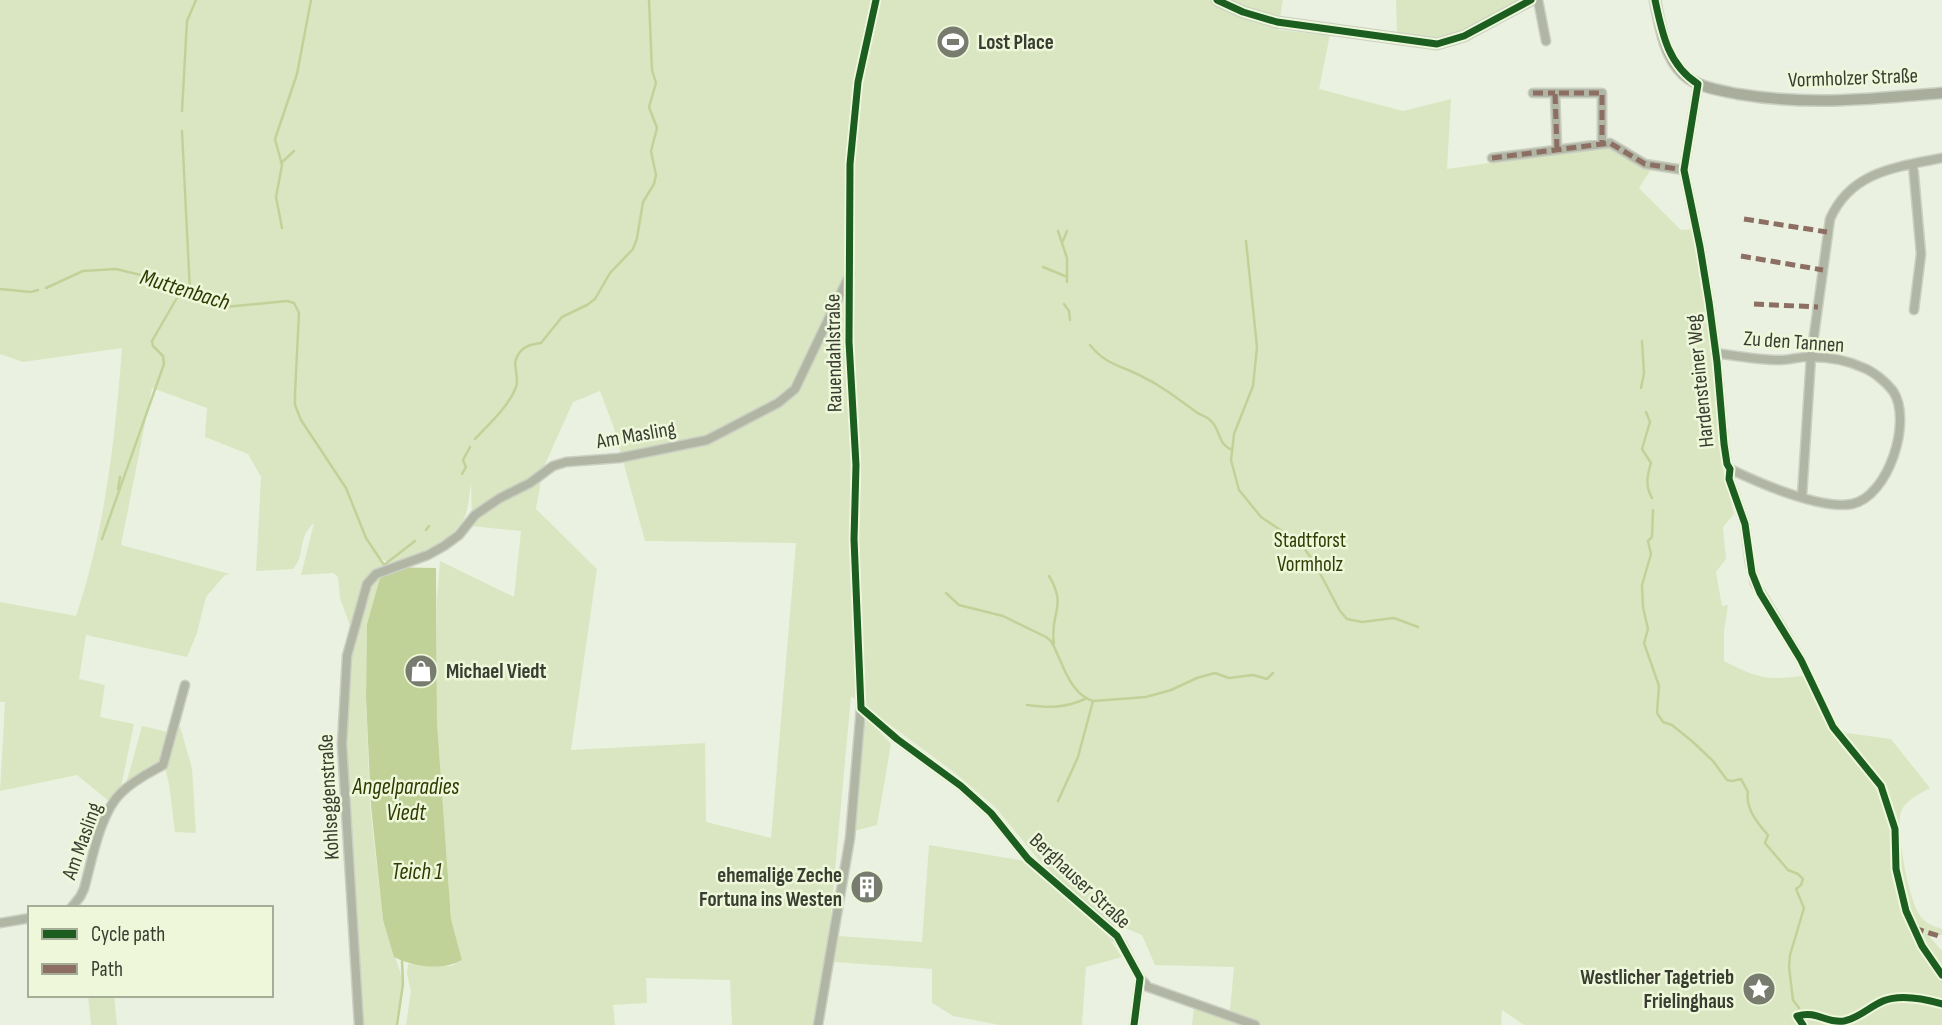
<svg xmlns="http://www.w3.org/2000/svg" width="1942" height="1025" font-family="'Sofia Sans Condensed',sans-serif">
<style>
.green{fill:#dae6c1;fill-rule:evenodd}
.water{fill:#c1d299}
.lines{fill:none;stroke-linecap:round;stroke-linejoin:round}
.stream{stroke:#c1d299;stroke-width:2.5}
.minor-casing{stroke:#cacfc2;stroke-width:11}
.major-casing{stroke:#cacfc2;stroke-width:13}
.minor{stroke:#b0b5a4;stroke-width:8}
.major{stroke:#a9ae9c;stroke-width:10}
.quiet{stroke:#8d6e63;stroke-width:5;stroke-dasharray:10 5;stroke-linecap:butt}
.cycleway-casing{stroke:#eef7da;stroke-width:11}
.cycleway{stroke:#1b5e20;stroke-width:7}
.labels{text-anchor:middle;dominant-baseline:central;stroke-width:5;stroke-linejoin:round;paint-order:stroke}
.poi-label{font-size:21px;font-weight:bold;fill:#393d31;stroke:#eef7da;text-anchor:start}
.street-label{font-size:21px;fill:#393d31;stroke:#eef7da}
.park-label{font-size:21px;fill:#303d03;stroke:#eef7da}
.water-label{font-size:23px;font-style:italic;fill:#2e3a00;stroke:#eef7da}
</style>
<rect width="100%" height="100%" fill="#ebf1e0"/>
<!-- green -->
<path class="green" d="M0,0H1283L1278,30L1330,35L1319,89L1403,111L1451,99L1447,169L1609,146L1650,171L1639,188L1681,230L1693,229L1709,322L1722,466L1734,514L1723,527L1726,559L1716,572L1722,606L1728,605L1724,631V661C1759,679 1769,681 1808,675L1841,729L1847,733L1891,739L1930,788C1920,794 1905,800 1901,812C1895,829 1909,899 1919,914C1924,923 1933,926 1942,929V935L1930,937L1942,951V1025H1524L1502,1010L1501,1025H1192L1194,1008L1229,1021L1234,967L1155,965L1142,935L1113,923L1048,871L995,807L955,773L851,696L830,925L814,1025H732L730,980L646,978L647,1003L613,1005L615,1025H406L411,991L407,974L408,964L451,966L462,960L451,919L437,722V599L440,561L514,597L521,531L472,526L471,482C469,495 469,514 460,525C444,544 401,576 379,557L383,567L367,624L366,697L370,806L383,920L404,984L397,1025H362L346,767L352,631L340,598L338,577L333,573L301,575L314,523C297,537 306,555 293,569L256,571L261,477L248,454L205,437L207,408L152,388L121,545L230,574L225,575L206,597L197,633L187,657L86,635L79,679L105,685L100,717L134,724L121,787L110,802L77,775L0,791L5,702H0V602L76,616C105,530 115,439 122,348L23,362L0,354ZM600,391L614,428L645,541L796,543L771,838L706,822L705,743L571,750L597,569L536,509L543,469L573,402Z
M1396,0H1519L1452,37L1427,39L1397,36Z
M866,717L891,744L877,825L854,831Z
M142,726L176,734L180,726L192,768L196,833L175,832L169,784L164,764L126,784Z
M929,845L1025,861L1072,901L1107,935L1122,957L1086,967L1082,1025H1000L953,1016L932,1003V969L834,962L838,936L922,942Z
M88,995H114L117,1025H91Z"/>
<!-- water -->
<path class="water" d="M383,567L436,568L437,722L451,919L462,960C443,971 413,967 394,957L383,920L371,806L366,697L367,624Z"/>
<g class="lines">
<!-- stream -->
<path class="stream" d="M182,111L187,21L196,0
M182,131L190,292
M281,163L294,151
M282,228L276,197L282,165L275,139L297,74L311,0
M1058,231L1067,258V282
M1063,241L1067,231
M1246,241L1257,347L1253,386L1234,434L1231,460L1239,490L1261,517L1301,544L1314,562L1340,611L1347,619L1362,622L1394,618L1418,627
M1043,267L1065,276
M46,288L83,271L116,269L153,278L225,307L287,301L294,303L299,313L295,393V405L301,420L346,488L366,538L384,565L415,541
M0,289L31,292L38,290
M1064,304L1069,311L1070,320
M1090,345C1106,365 1120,365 1141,376C1162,386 1177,398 1196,412C1200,415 1206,416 1210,420C1221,429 1217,444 1232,450
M1641,388L1644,373L1642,341
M1646,412L1650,422L1642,449L1651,463C1647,476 1645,486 1652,498
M475,439C489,424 509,406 516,387C520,376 511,365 518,355C523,346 532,344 541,343L562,317L587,305L595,299L610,273L633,249L637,238L643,202L654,184L656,175L651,151L657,128L649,107L656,83L652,70L649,0
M462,474L466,467L463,460L470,447
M118,489L120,477
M1653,510L1652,537L1648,541L1651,554L1642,585L1643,607L1648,629L1644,643L1659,686L1657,713L1663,722L1672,725L1693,742L1713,761L1727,780L1732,781L1741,779L1748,792C1745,808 1758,824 1768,835L1765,843L1788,870L1798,874L1803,879L1801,885L1796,889L1804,908L1790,955L1789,967L1793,1000L1799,1008
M426,530L429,526
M102,539L164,364L163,356L153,346L152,341L182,289
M1049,576C1068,607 1049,614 1054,643
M946,593L959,605L1003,616L1046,637L1051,641C1062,660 1069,694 1093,701L1146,697L1171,690L1197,678L1215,673L1229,678L1253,675L1267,679L1273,673
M1027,705C1049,708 1065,708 1085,699
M1058,801L1078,757L1093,701
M397,1025L403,984L402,961"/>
<defs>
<path id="minor" d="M1538,0L1546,41
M1698,84L1684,170L1700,247L1709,302L1717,362L1724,444L1727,464L1730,469L1729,479L1745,524L1750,563L1755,583L1801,660
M1533,93H1555
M1557,149L1555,93H1602V144
M1492,158L1610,143L1645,164L1684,170
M1913,164L1921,254L1914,310
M1716,353C1737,356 1759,360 1780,360C1791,360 1801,356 1812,357C1829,357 1849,361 1864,368C1874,372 1886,382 1893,391C1913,421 1888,497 1852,504C1821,510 1759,483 1730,469
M1802,496L1811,357L1830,219C1851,171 1897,167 1942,158
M861,708L897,739L961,786L991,813L1028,859L1108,927L1122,944L1140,978L1148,987L1255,1025
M71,908L80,897L84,889C92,860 100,812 122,792C134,780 149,773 163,765L185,685
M0,923L30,918
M359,1025L342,744L347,656L367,584L376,574L428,555L444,546L459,535L475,515L500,498L530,483L553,466L566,462L619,458L707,440L778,403L795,389L850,274
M818,1025L850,838L861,708L854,539L856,465L849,342L850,164L858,82L876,0
M1134,1025L1140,978"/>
<path id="major" d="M1217,0L1243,12L1277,22L1437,44L1464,36L1531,0
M1655,0C1660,25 1664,56 1683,74C1698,88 1720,90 1738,94C1810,106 1871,99 1942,93"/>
</defs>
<!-- minor casing -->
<use href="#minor" class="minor-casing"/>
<!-- major casing -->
<use href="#major" class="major-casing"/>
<!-- minor -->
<use href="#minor" class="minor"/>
<!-- major -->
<use href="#major" class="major"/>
<!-- quiet -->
<path class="quiet" d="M1533,93H1555
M1557,149L1555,93H1602V144
M1492,158L1610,143L1645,164L1684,170
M1744,219L1827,232
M1741,256L1823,270
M1754,304L1818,307
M1914,928L1942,937"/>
<defs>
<path id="cycleway" d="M876,0L858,82L850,164L849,342L856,465L854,539L861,708L897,739L961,786L991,813L1028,859L1117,936L1140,978L1134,1025
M1217,0L1243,12L1277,22L1437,44L1464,36L1531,0
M1655,0C1662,33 1668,65 1698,84L1684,170L1700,247L1709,302L1717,362L1724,444L1727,464L1730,469L1729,479L1745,524L1752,573L1760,593L1801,660L1833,727L1881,786L1895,829L1896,869L1906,911L1922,946L1942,975
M1803,1025L1797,1016C1818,1010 1826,1024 1844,1021C1859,1018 1869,1007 1883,1001C1900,994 1925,999 1942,1004"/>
</defs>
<!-- cycleway casing -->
<use href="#cycleway" class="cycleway-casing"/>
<!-- cycleway -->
<use href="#cycleway" class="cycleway"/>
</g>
<!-- icons -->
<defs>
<symbol id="stadium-disc" viewBox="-11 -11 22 22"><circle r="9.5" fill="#777c6e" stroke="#eef7da"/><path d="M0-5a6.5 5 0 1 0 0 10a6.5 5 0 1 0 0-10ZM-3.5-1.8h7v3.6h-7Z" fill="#fff"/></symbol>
<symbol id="shop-disc" viewBox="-11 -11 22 22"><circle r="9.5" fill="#777c6e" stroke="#eef7da"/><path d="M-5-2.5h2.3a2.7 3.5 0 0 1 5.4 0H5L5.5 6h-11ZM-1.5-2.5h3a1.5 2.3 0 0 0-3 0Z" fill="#fff"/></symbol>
<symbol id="building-disc" viewBox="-11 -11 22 22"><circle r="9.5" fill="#777c6e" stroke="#eef7da"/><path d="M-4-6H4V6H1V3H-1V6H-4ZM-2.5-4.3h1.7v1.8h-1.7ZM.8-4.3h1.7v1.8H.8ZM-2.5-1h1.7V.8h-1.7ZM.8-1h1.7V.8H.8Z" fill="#fff"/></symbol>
<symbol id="sight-disc" viewBox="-11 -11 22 22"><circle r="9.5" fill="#777c6e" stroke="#eef7da"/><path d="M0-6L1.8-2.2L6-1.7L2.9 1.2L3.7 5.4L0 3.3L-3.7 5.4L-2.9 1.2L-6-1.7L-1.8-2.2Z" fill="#fff"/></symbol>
</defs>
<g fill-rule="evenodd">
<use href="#stadium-disc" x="934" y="23" width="38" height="38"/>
<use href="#shop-disc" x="402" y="652" width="38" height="38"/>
<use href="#building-disc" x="848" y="868" width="38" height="38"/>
<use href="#sight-disc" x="1740" y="970" width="38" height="38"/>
</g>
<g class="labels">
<!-- poi labels -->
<g class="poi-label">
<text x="978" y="42">Lost Place</text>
<text x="446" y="671">Michael Viedt</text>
<text x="842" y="875" text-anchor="end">ehemalige Zeche<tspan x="842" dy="24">Fortuna ins Westen</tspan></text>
<text x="1734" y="977" text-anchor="end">Westlicher Tagetrieb<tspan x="1734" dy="24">Frielinghaus</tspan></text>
</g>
<!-- street labels -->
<g class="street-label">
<text transform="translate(1853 78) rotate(-2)">Vormholzer Straße</text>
<text transform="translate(1794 342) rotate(4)">Zu den Tannen</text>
<text transform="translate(834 353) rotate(-91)">Rauendahlstraße</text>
<text transform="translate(1700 381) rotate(-96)">Hardensteiner Weg</text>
<text transform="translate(636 435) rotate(-10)">Am Masling</text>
<text transform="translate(329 797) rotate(-93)">Kohlseggenstraße</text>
<text transform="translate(82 841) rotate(-70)">Am Masling</text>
<text transform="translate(1080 881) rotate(43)">Berghauser Straße</text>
</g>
<!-- park labels -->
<g class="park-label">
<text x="1310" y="540">Stadtforst<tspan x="1310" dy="24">Vormholz</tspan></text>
</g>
<!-- water labels -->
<g class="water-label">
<text transform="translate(185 290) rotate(17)">Muttenbach</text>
<text x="406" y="787">Angelparadies<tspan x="406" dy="26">Viedt</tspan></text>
<text x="417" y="872">Teich 1</text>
</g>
</g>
<!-- legend -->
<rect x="28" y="906" width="245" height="91" fill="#eef7da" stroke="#a6ad96" stroke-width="2"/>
<rect x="42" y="929" width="35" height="10" fill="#1b5e20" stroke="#a6ad96" stroke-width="2"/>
<text x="91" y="941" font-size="21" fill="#393d31">Cycle path</text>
<rect x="42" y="964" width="35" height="10" fill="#8d6e63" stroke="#a6ad96" stroke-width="2"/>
<text x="91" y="976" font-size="21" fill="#393d31">Path</text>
</svg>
